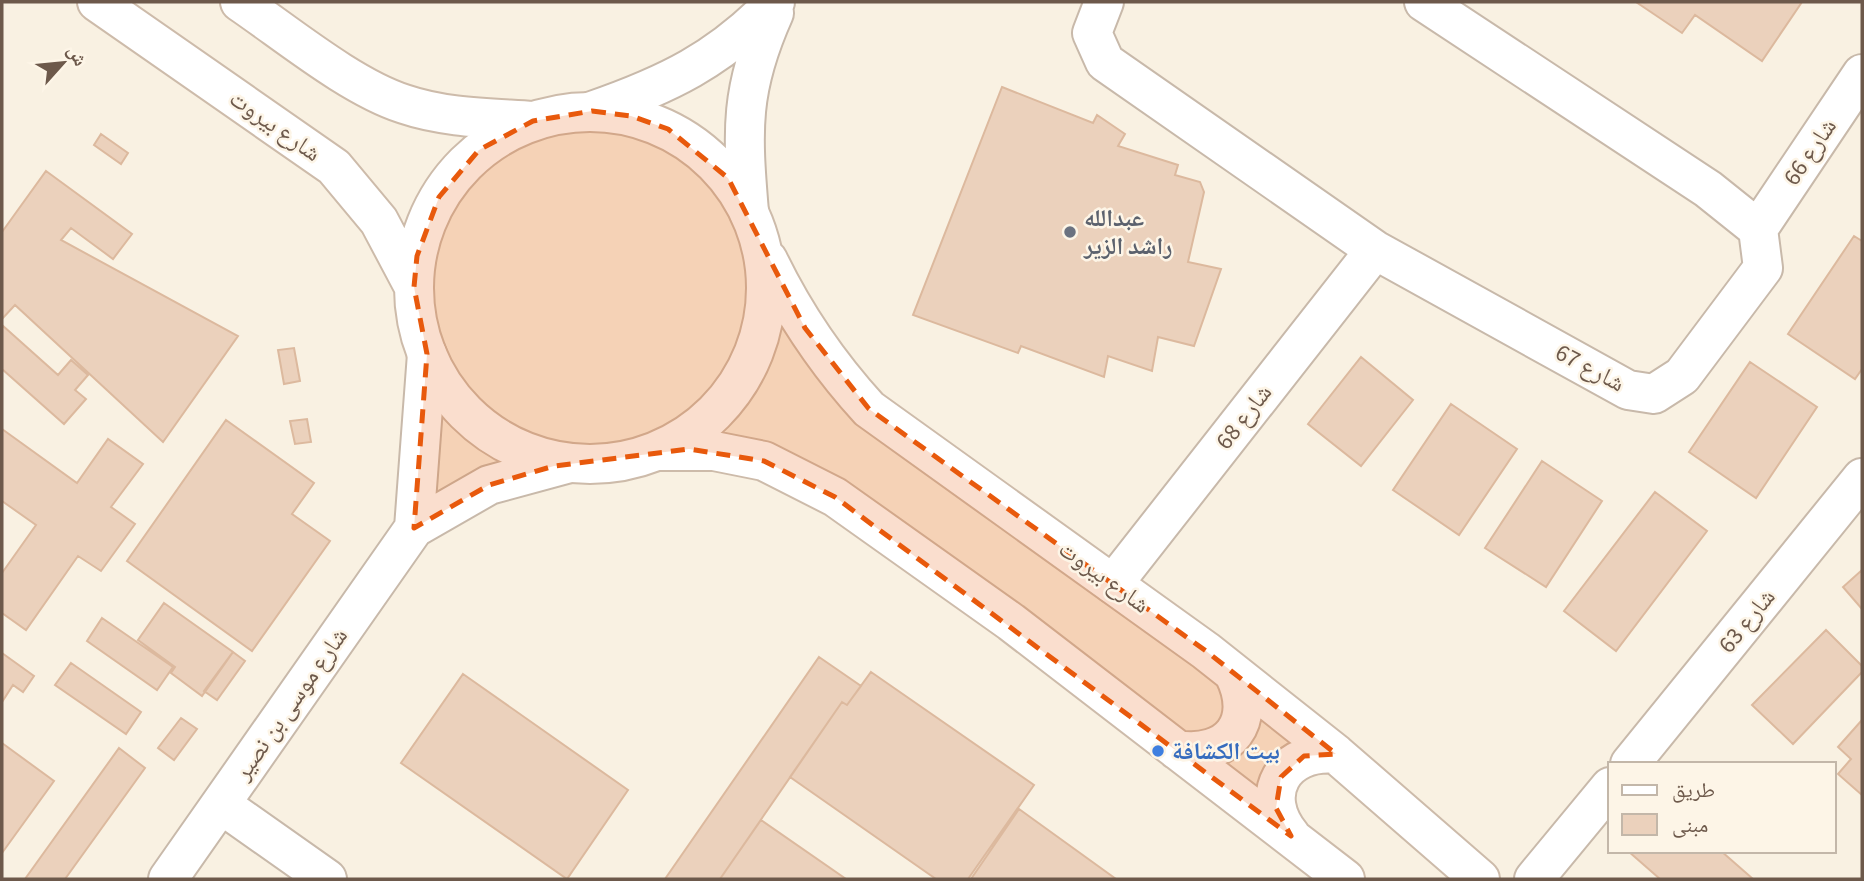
<svg xmlns="http://www.w3.org/2000/svg" width="1864" height="881" font-family="'Source Sans 3','Noto Naskh Arabic',sans-serif">
<style>
.building{fill:#ebd1bc;stroke:#dcb99e;stroke-width:2}
.lines{fill:none;stroke-linecap:round;stroke-linejoin:round}
.minor-casing{stroke:#c8b9aa;stroke-width:42}
.tertiary-casing{stroke:#c8b9aa;stroke-width:42}
.secondary-casing{stroke:#cdbbaa;stroke-width:42}
.minor{stroke:#fff;stroke-width:38}
.tertiary{stroke:#fff;stroke-width:38}
.secondary{stroke:#fff;stroke-width:38}
.marked{fill:#e8590c;fill-opacity:0.2;stroke:#e8590c;stroke-width:5;stroke-dasharray:14 9;stroke-linejoin:round}
.worship-dot{fill:#6b7280;stroke:#fdf5e7;stroke-width:2.5}
.shop-dot{fill:#3f7fe0;stroke:#fdf5e7;stroke-width:2.5}
.labels{text-anchor:middle;dominant-baseline:central;stroke-width:5;stroke-linejoin:round;paint-order:stroke}
.street-label{font-size:24px;fill:#6d594b;stroke:#fdf5e7}
.worship-label{font-size:24px;font-weight:bold;fill:#5b616d;stroke:#fdf5e7;text-anchor:start}
.shop-label{font-size:24px;font-weight:bold;fill:#366cbe;stroke:#fdf5e7;text-anchor:start}
</style>
<rect width="100%" height="100%" fill="#f9f1e2"/>
<!-- building -->
<path class="building" d="M1636,2H1802L1762,61L1695,15L1682,33Z
M1002,87L1093,123L1097,115L1125,134L1118,146L1178,165L1175,175L1200,182L1204,192L1188,262L1221,269L1194,346L1158,337L1152,371L1108,356L1104,377L1021,346L1018,353L913,315Z
M101,134L128,153L121,164L94,145Z
M46,171L132,234L113,259L71,228L61,240L238,336L163,442L15,305L2,319V232Z
M1854,236L1862,241V369L1855,379L1788,334Z
M2,325L58,375L71,360L88,375L75,390L86,399L64,424L2,369Z
M294,348L300,381L284,384L278,350Z
M1361,357L1413,400L1361,466L1308,424Z
M1750,362L1817,407L1756,498L1689,452Z
M1451,404L1517,449L1459,535L1393,490Z
M307,419L311,442L295,444L290,421Z
M226,420L314,483L292,514L330,541L252,651L127,561Z
M2,429L77,483L108,439L143,464L111,507L135,524L101,571L78,556L26,630L2,613V573L36,525L2,501Z
M1542,461L1602,501L1546,587L1485,548Z
M1655,492L1707,531L1616,651L1564,611Z
M1862,570V609L1843,587Z
M164,603L233,652L202,696L171,673L175,667L138,640Z
M102,618L173,667L157,690L87,641Z
M1826,630L1862,666V672L1793,744L1752,705Z
M233,652L245,661L217,700L204,691Z
M2,653L34,676L23,692L13,685L2,702Z
M819,657L861,686L847,705L842,702L720,879H665Z
M71,663L141,712L126,734L55,685Z
M871,672L1034,785L968,879H936L790,777L842,702L847,705Z
M463,674L628,790L567,879L401,763Z
M181,718L197,729L174,760L158,748Z
M1862,720V795L1838,774L1851,759L1838,747Z
M2,743L54,781L2,853Z
M119,748L145,768L65,879H25Z
M1019,809L1116,879H971Z
M761,820L846,879H720Z
M1628,851H1721L1753,879H1660Z"/>
<g class="lines">
<defs>
<path id="minor" d="M1104,2L1092,33L1105,62L1375,250L1628,390L1654,394L1682,376L1763,268L1758,229L1708,189L1424,2
M1758,229L1862,74
M1113,584L1375,250
M1630,764L1862,478
M222,805L327,879
M1534,879L1610,787"/>
<path id="tertiary" d="M592,111C667,85 719,60 775,2
M749,212C742,130 740,89 774,13
M414,528L427,354
M168,879L414,528L489,485L570,463"/>
<path id="secondary" d="M97,2L334,167L379,221L414,287
M240,2C287,34 351,87 404,104C445,118 490,118 533,121
M414 288a176 176 0 1 1 352 0a176 176 0 1 1-352 0Z
M768,260C795,316 827,363 869,409L1206,651L1336,754L1480,879
M660,451H714L764,461L835,497L1011,622L1345,879
M1177,750C1229,758 1258,722 1234,674
M1291,836C1257,795 1283,749 1336,754"/>
</defs>
<!-- minor casing -->
<use href="#minor" class="minor-casing"/>
<!-- tertiary casing -->
<use href="#tertiary" class="tertiary-casing"/>
<!-- secondary casing -->
<use href="#secondary" class="secondary-casing"/>
<!-- minor -->
<use href="#minor" class="minor"/>
<!-- tertiary -->
<use href="#tertiary" class="tertiary"/>
<!-- secondary -->
<use href="#secondary" class="secondary"/>
</g>
<!-- marked area -->
<path class="marked" d="M592,111L631,116L668,129L728,178L805,328L869,409L1206,651L1336,754L1304,756L1281,777L1276,808L1291,836L835,497L764,461L689,449L554,466L489,485L414,528L427,354L414,287L417,256L439,197L479,150L533,121Z"/>
<!-- markers -->
<circle class="worship-dot" cx="1070" cy="232" r="7"/>
<circle class="shop-dot" cx="1158" cy="751" r="7"/>
<g class="labels">
<!-- street labels -->
<g class="street-label">
<text transform="translate(275 126) rotate(35)">شارع بيروت</text>
<text transform="translate(1810 152) rotate(-56)">شارع 66</text>
<text transform="translate(1590 368) rotate(28)">شارع 67</text>
<text transform="translate(1244 417) rotate(-52)">شارع 68</text>
<text transform="translate(1104 577) rotate(36)">شارع بيروت</text>
<text transform="translate(1747 621) rotate(-51)">شارع 63</text>
<text transform="translate(291 704) rotate(-55)">شارع موسى بن نصير</text>
</g>
<!-- worship labels -->
<g class="worship-label">
<text x="1084" y="218">عبدالله<tspan x="1084" dy="28">راشد الزير</tspan></text>
</g>
<!-- shop labels -->
<g class="shop-label">
<text x="1172" y="751">بيت الكشافة</text>
</g>
</g>
<!-- border -->
<rect width="1864" height="881" fill="none" stroke="#6d594b" stroke-width="7"/>
<!-- legend -->
<rect x="1608" y="762" width="228" height="91" fill="#fdf5e7" stroke="#c3b7a9" stroke-width="2"/>
<rect x="1622" y="785" width="35" height="10" fill="#ffffff" stroke="#c3b7a9" stroke-width="2"/>
<text x="1672" y="797" font-size="21" fill="#6d594b">طريق</text>
<rect x="1622" y="814" width="35" height="21" fill="#ebd1bc" stroke="#c3b7a9" stroke-width="2"/>
<text x="1672" y="832" font-size="21" fill="#6d594b">مبنى</text>
<!-- north arrow -->
<g transform="translate(63 63) rotate(63)" stroke="#fdf5e7" stroke-width="5" paint-order="stroke">
<path d="M0-5L12 26L0 18L-12 26Z" fill="#6d594b"/>
<text y="-10" font-size="19" font-weight="bold" text-anchor="middle" fill="#6d594b">ش</text>
</g>
</svg>
